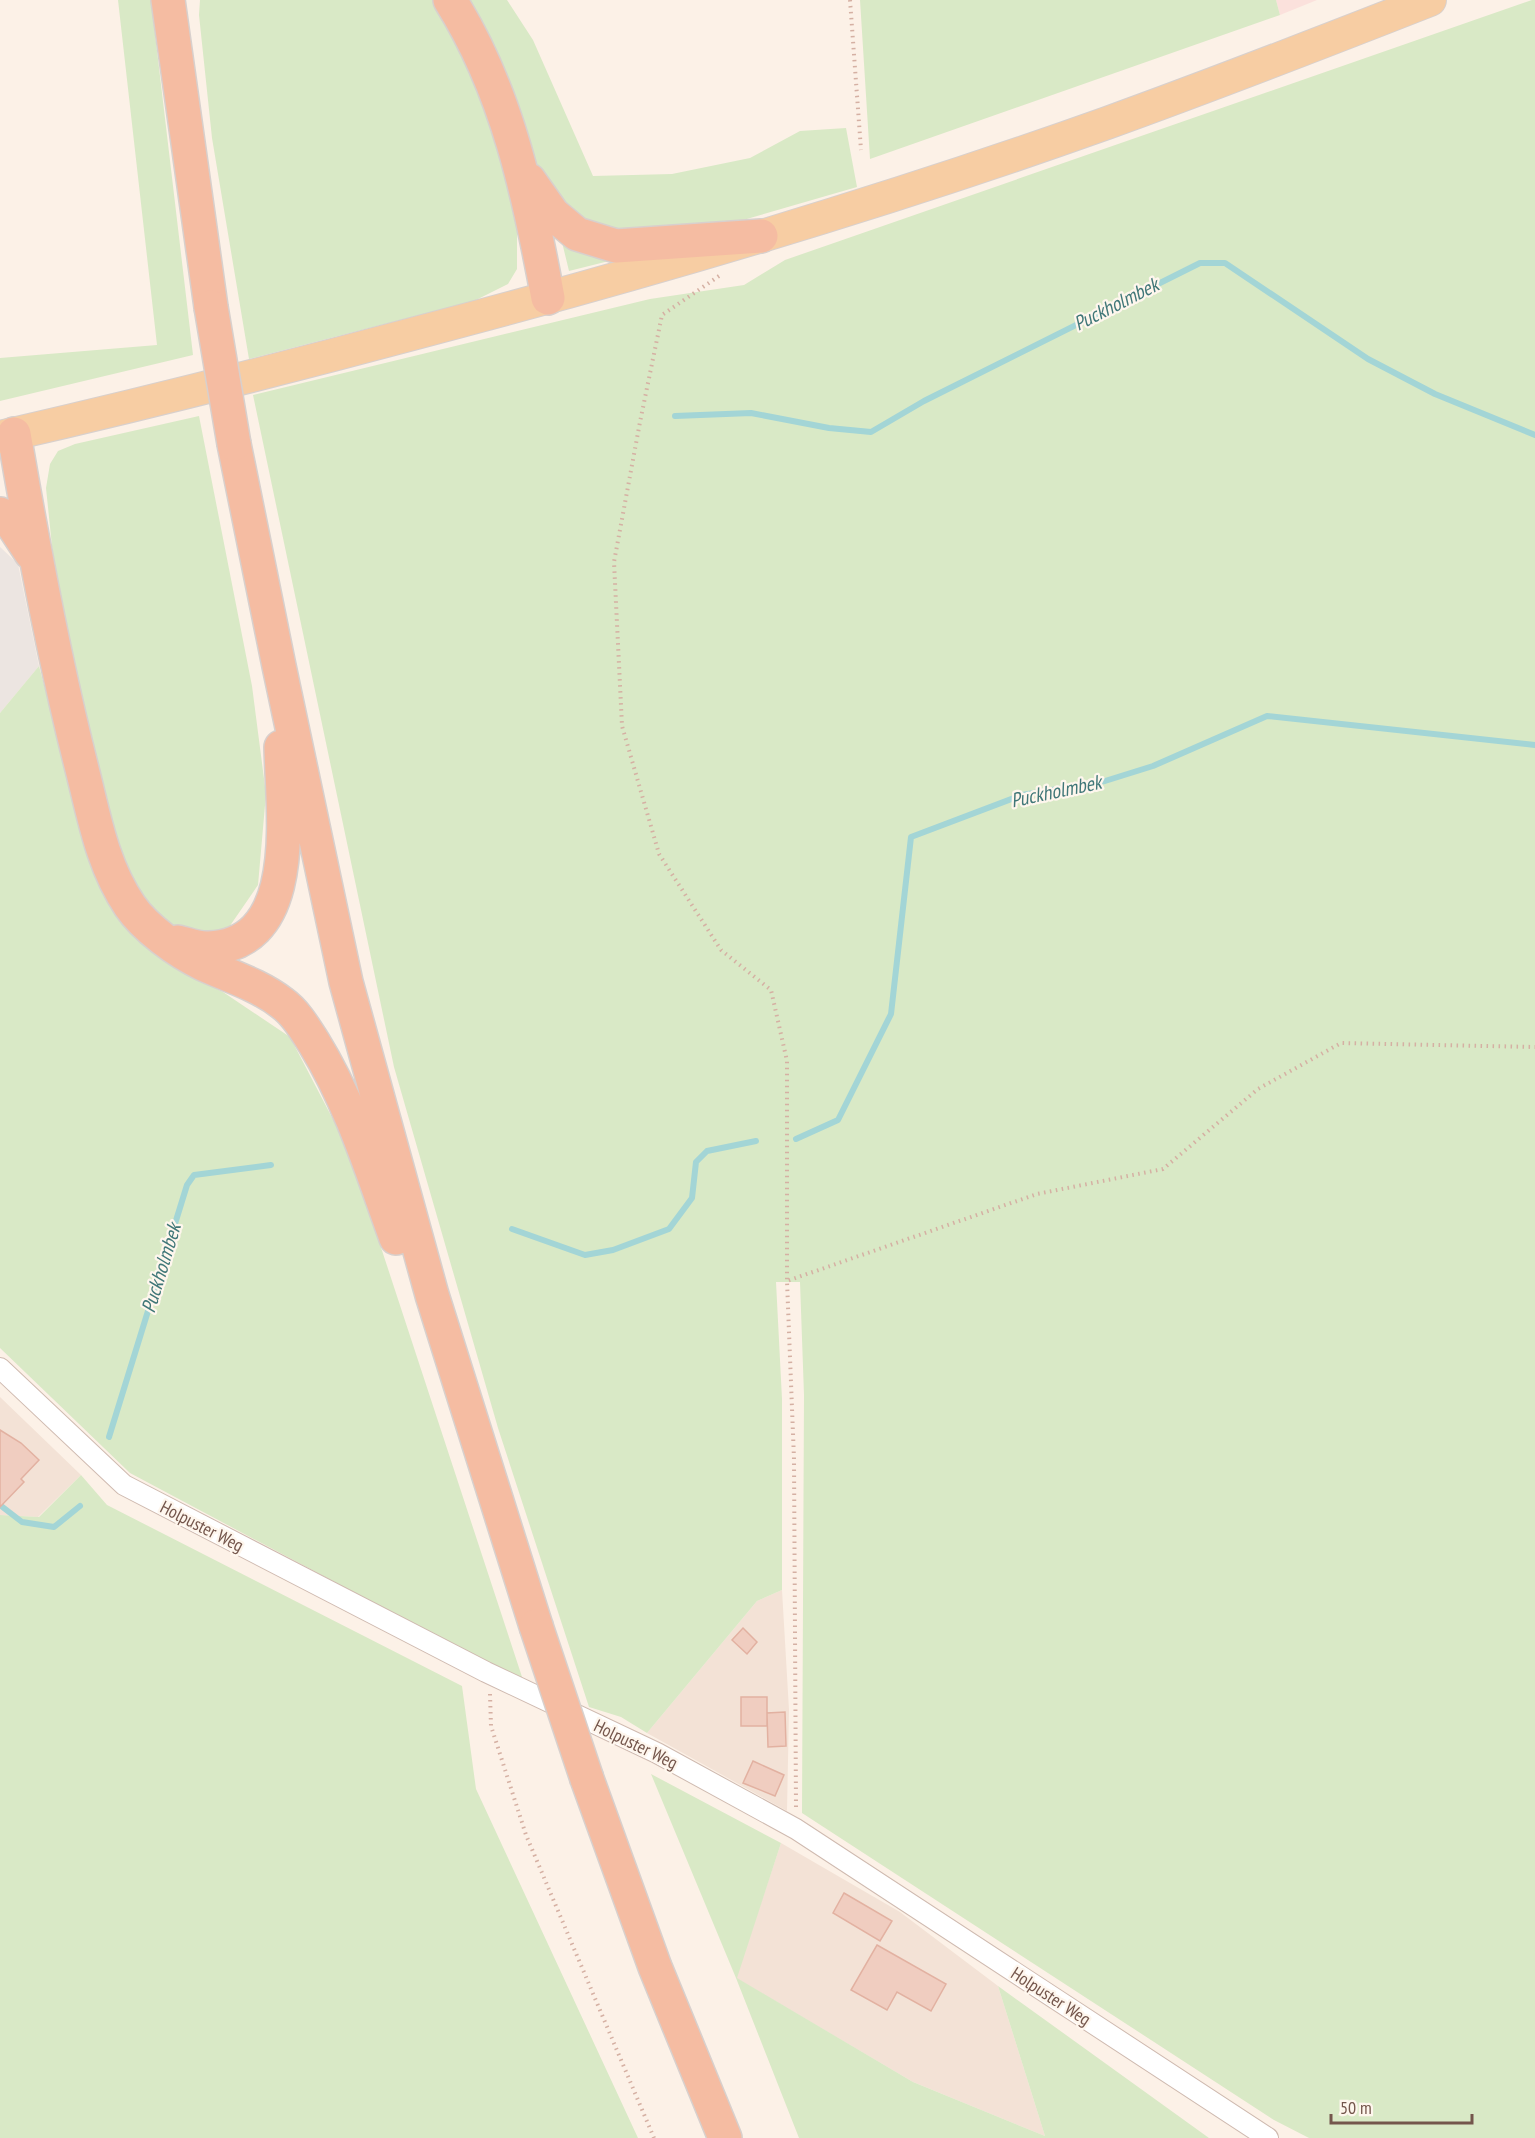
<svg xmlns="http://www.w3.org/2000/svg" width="1535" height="2138" font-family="'PT Sans Narrow',sans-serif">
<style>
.residential{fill:#f3e2d6}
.commercial{fill:#fbe1dc}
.industrial{fill:#ece5e1}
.green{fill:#d9e9c6}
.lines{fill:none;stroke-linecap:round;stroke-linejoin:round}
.stream{stroke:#a3d5d6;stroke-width:6}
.building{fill:#f0cdc0;stroke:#e2b1a1;stroke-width:1.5}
.minor-casing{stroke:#cfbab0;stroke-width:22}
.primary-casing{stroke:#d8d0cd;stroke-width:34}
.trunk-casing{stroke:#d8d0cd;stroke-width:36}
.path{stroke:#d5b0a3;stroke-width:4;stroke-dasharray:1.5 4.5;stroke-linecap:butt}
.minor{stroke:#fff;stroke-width:20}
.primary{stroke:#f7cda3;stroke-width:32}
.trunk{stroke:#f5bca2;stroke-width:33}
.trunk-bridge-casing{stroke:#d8d0cd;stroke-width:36;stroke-linecap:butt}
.trunk-bridge{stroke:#f5bca2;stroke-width:33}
.labels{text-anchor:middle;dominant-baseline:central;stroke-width:4.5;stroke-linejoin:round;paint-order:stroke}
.street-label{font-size:18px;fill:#74564c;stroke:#fef6ed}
.water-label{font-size:20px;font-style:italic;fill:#407778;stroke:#fef6ed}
</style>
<rect width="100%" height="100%" fill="#fcf1e7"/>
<!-- residential -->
<path class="residential" d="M0,1397L81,1475L38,1517L0,1515Z
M782,1590L789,1710L787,1811L647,1733L757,1601Z
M781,1843L900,1912L998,1986L1045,2136L913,2082L736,1978Z"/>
<!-- commercial -->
<path class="commercial" d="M1276,0H1317L1280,15Z"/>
<!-- industrial -->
<path class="industrial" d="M0,547L18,564L39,666L0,713Z"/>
<!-- green -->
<path class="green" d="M118,0H151L193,355L0,401V358L157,345Z
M200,0H434L480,84L505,158L517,226V269L508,284L474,301L249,359L212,138L199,15Z
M463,0H507L533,40L593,176L672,174L750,158L800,131L846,128L857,187L733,223L676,232L620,229L582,220L548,196Z
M860,0H1276L1280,15L870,159Z
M1532,0H1535V2138H1309L1274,2120L802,1813L804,1395L800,1282H776L782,1399V1590L757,1601L647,1733L621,1717L589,1707L498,1428L394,1067L253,395L650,299L744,285L785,260Z
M561,238L613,260L569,271Z
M199,416L252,686L266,794L258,885L225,933L188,935L159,918L136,891L117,857L56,585L46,488L50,464L58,451L75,444Z
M39,666L90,856L128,929L180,971L223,992L290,1037L349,1150L524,1683L130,1473L0,1348V713Z
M81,1475L107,1505L462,1686L476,1789L638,2138H0V1515L39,1517Z
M651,1774L781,1843L737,1978L913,2082L1045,2136L998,1986L1209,2138H799L736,1978Z"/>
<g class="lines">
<!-- stream -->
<path class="stream" d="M675,416L751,413L829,428L871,432L924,401L1200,263H1225L1368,359L1435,394L1535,435
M796,1139L838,1120L891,1014L911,837L1022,795L1105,781L1153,766L1267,716L1535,745
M512,1229L585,1255L613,1250L669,1229L692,1198L696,1162L707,1151L756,1141
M109,1437L187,1185L194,1175L271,1165
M0,1505L22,1522L54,1527L80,1506"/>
</g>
<!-- building -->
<path class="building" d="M0,1430L21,1443L39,1460L21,1479L24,1482L0,1507Z
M743,1628L757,1642L747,1654L732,1640Z
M741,1697H767V1726H741Z
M785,1712L786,1746L768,1747L767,1713Z
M753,1761L784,1775L775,1796L743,1783Z
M844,1893L892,1921L880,1941L833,1913Z
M877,1945L946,1984L931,2011L897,1992L887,2010L851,1990Z"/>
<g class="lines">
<defs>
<path id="minor" d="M0,1368L124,1485L486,1672L657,1753L796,1829L1268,2138"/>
<path id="primary" d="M0,437C139,405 278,370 416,333C649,272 880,204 1107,123C1215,84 1323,42 1430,0"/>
<path id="trunk" d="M168,0L211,307
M450,0C507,90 529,195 548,298
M529,180L553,214L577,234L616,246L761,236
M14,434C33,546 54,659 82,769C94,816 102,865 130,906C145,928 178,952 203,964C229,976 259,985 282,1003C296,1013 305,1029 314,1043C351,1103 372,1172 396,1238
M234,444L279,666L346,982L432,1295L536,1626
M0,514L8,518L31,553
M178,942C187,944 199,949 209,948C303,944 282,810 281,747
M587,1779L655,1967L725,2138"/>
</defs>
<!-- minor casing -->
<use href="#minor" class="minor-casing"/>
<!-- primary casing -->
<use href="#primary" class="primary-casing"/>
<!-- trunk casing -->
<use href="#trunk" class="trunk-casing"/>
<!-- path -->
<path class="path" d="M850,0L861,150
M719,276L662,315L640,422L614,562L622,726L659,854L721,950L771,990L787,1061V1281
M490,1694L491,1726L526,1835L654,2138
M796,1807L794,1459L787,1281L1037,1194L1163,1169L1258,1089L1341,1043L1535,1047"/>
<!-- minor -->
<use href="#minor" class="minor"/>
<!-- primary -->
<use href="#primary" class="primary"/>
<!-- trunk -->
<use href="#trunk" class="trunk"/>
<defs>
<path id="trunk-bridge" d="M211,307L234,444
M536,1626L587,1779"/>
</defs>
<!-- trunk-bridge casing -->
<use href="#trunk-bridge" class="trunk-bridge-casing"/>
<!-- trunk-bridge -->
<use href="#trunk-bridge" class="trunk-bridge"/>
</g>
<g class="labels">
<!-- street labels -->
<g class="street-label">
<text transform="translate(202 1526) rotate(27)">Holpuster Weg</text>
<text transform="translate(636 1744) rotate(26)">Holpuster Weg</text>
<text transform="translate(1051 1996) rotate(33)">Holpuster Weg</text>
</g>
<!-- water labels -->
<g class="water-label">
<text transform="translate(1116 304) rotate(-27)">Puckholmbek</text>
<text transform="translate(1056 791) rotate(-12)">Puckholmbek</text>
<text transform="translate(161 1268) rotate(-73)">Puckholmbek</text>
</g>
</g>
<!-- scale -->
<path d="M1331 2114v9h141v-9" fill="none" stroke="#74564c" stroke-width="3"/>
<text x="1340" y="2114" font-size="18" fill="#74564c" stroke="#fef6ed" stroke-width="4.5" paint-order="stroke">50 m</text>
</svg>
